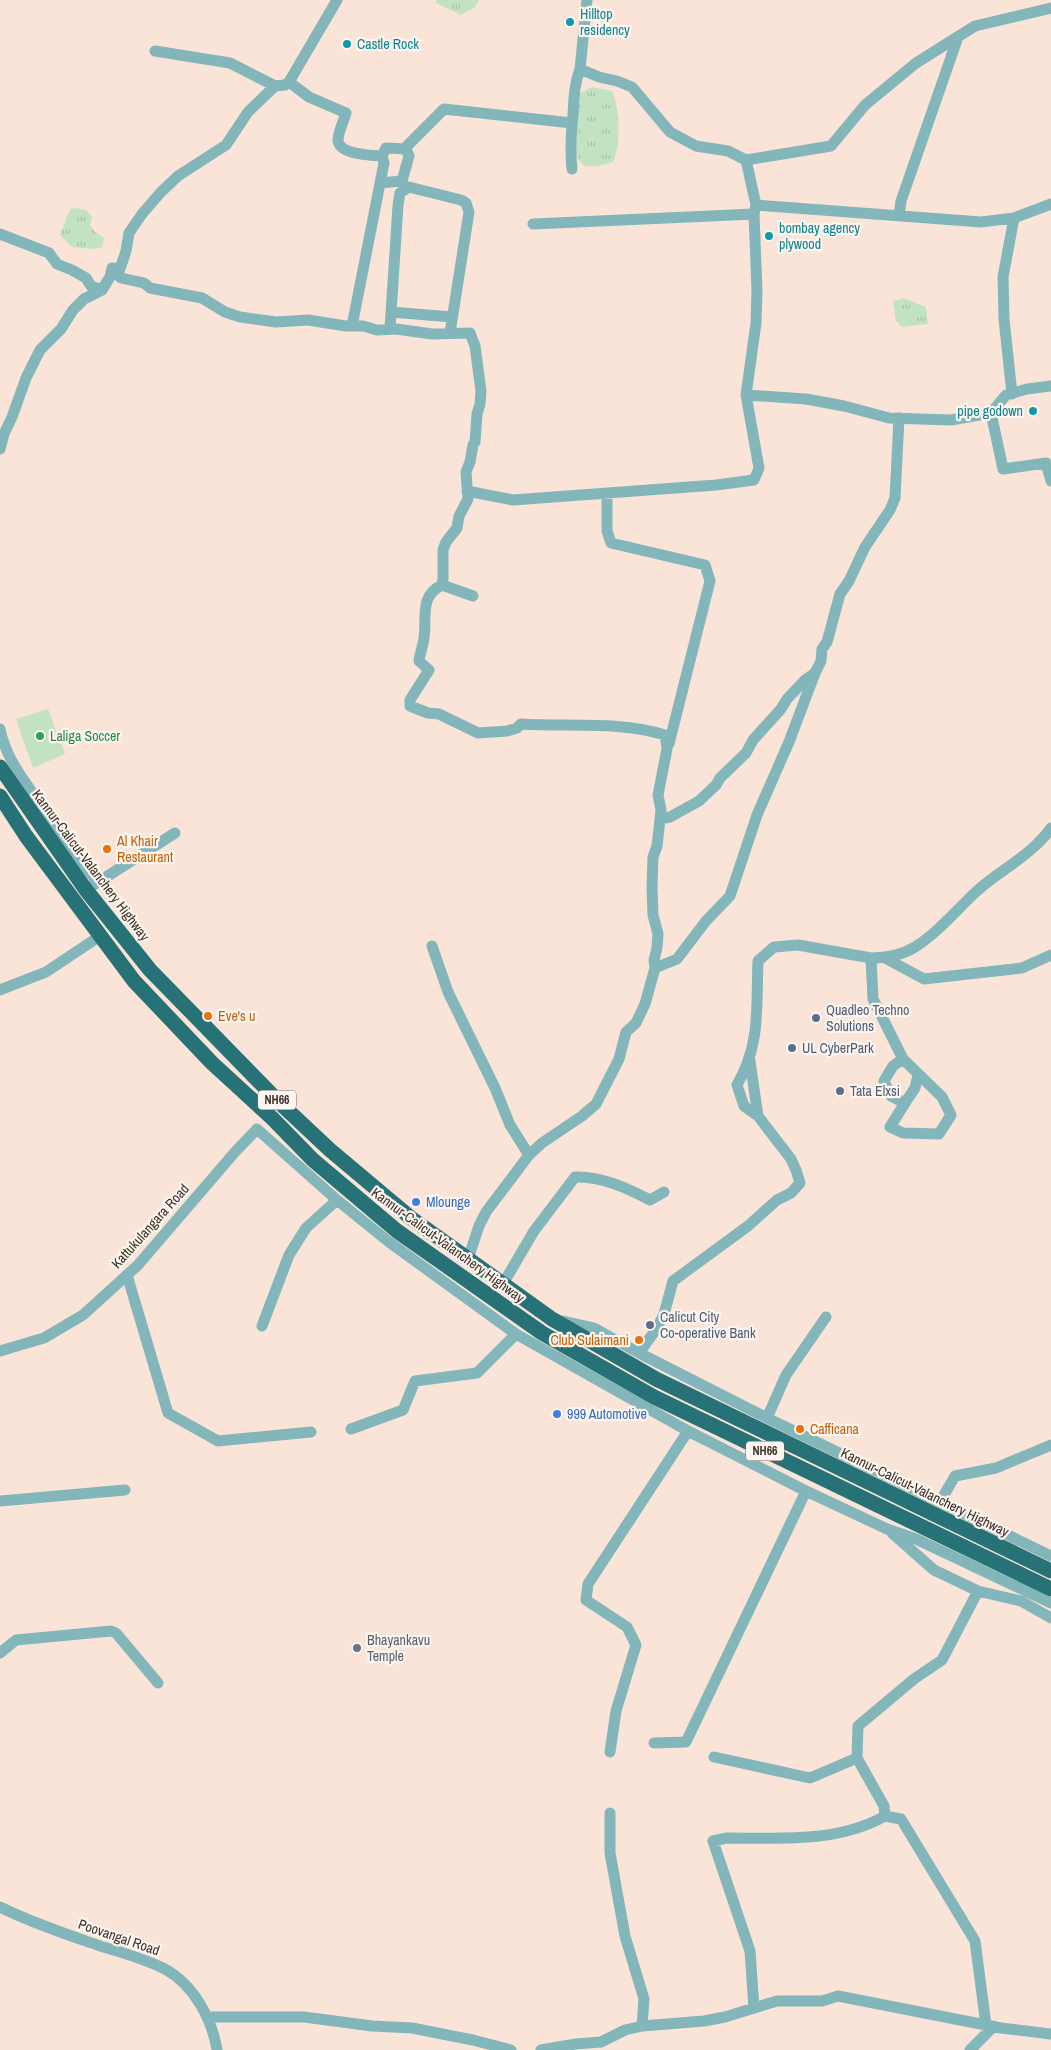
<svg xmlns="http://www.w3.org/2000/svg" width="1051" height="2050" font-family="'Archivo Narrow',sans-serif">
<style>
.park{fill:url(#park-tufts)}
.pitch{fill:#c2e2c2}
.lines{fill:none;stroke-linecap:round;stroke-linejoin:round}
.minor{stroke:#83b6ba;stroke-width:11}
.highway{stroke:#277277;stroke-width:15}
.culture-dot{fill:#0f9aa8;stroke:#fcf5f0;stroke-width:2}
.leisure-dot{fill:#2e9e5b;stroke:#fcf5f0;stroke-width:2}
.food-dot{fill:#e8710a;stroke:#fcf5f0;stroke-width:2}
.service-dot{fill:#5c6f8a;stroke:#fcf5f0;stroke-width:2}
.shop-dot{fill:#3f7fe0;stroke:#fcf5f0;stroke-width:2}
.worship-dot{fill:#6b7280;stroke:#fcf5f0;stroke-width:2}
.labels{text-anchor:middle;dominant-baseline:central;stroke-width:4.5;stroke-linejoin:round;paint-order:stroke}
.shield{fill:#fcf5f0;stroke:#766b63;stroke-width:1}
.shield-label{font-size:12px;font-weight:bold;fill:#3d3027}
.culture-label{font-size:14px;fill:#0d838f;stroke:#fcf5f0;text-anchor:start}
.leisure-label{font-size:14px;fill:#27864d;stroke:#fcf5f0;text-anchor:start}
.food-label{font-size:14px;fill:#c56008;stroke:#fcf5f0;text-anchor:start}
.street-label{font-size:14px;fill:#3d3027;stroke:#fcf5f0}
.service-label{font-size:14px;fill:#4e5e75;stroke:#fcf5f0;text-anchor:start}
.shop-label{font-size:14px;fill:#366cbe;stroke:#fcf5f0;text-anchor:start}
.worship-label{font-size:14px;fill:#5b616d;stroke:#fcf5f0;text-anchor:start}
</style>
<defs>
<pattern id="park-tufts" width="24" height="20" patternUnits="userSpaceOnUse" patternTransform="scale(1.25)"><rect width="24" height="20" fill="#c2e2c2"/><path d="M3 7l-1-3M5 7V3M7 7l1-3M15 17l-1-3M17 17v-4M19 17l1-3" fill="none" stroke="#a8c2a7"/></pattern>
</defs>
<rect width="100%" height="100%" fill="#fae4d7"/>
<!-- park -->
<path class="park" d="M436,0H479L475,7L461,15L436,3Z
M592,87L612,91C620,108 621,146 613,162L599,166H584L578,159L576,151L578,94Z
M77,208L86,210L92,217L90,225L94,231L104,238L102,247L94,249L72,247L60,235L70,209Z
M904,298L926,307L928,324L902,327L896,321L893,301Z"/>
<!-- pitch -->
<path class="pitch" d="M48,709L65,754L33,768L16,719Z"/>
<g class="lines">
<!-- minor -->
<path class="minor" d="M587,0L580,69L599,77L617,81L632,87L670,132L696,146L728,151L746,160L756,205L754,214L757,291L756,323L746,395L806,399L844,406L889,418L951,420L991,413L1006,395L1027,389L1051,386
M155,51L230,63L275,86L285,85L289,82L337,0
M289,82L309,97L346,113C344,121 338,132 338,140C339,155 371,155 382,156L384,163L352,326
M404,149L444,109L572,123
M746,160L831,146L865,105L916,63L975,26L1051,8
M572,169C570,151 571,133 573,115C574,98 574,85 580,69
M380,183L402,181L409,156L406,149L386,148L382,156
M756,205L981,222L1014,218L1051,204
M899,216L901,201L958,37
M533,224L754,214
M0,234L49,253L57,264L72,270L86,278L91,286L102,290
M112,268L121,278L144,283L150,288L202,298L225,312L240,317L276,322L308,320L346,326H363L377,330L396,329L432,334L470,333L475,346L481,391L480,404L477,414L475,442L473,445L470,462L466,472L468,499L459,516L457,528L446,542L443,550V579L442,585C419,596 427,617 424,638C423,646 420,653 419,661L429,670L410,700V706L428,713L439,714L478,733L507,731L517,728L521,724C569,727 620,721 665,735L667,749L658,795L661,810L657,846L653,857L652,887L653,915L658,934L657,948L654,960L655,968L645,1004L636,1023L626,1032L619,1059L596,1104L582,1116L542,1143L529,1155L486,1212L479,1226L468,1259
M112,268L120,269L126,251L129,233L142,214L161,192L178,176L226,145L248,112L275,86
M391,312L452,317
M390,329L398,205L400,193L409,187L461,200L466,203L469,212L450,333
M1012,394L1004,319L1003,277L1014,218
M991,413L1003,469L1046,463L1051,481
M0,449L4,434L12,417L26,378L40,350L61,329L73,310L84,299L102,290L110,277L112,268
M467,491L513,500L716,485L754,480L759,468L746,395
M607,494V531L611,543L705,565L710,581L669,744
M442,585L473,596
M0,729C6,761 29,787 47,813C64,837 79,861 98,882
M660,819L670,817L699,801L716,785L720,778L746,753L753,740L781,709L787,699L805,680L815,673L821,661L822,649L827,642L840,594L849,581L865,547L890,510L895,498L899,418
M92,886L175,833
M432,946L448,992L495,1088L510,1125L529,1155
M871,958C885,958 902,955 915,947C939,932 957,909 978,890C1002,869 1033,854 1051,828
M885,958L924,979L1022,968L1051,955
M655,968L677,959L706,921L730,896L757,815L789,742L815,673
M0,990L46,972L100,936
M903,1059L893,1066L884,1081L891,1096L905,1103L915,1088L918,1075
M750,1061L758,1116
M127,1275L168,1413L218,1441L311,1432
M503,1284L534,1231L575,1177C601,1176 627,1188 650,1200L664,1192
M563,1321L594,1328L639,1353L767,1418L1051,1556
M262,1326L289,1255L306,1228L337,1200
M0,1351L44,1338L83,1315L138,1265L235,1152L257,1129L337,1200L389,1242L516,1334L688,1431L806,1491L887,1529L916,1539L1051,1603
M639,1353L657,1328L664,1314L673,1281L748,1226L777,1200L791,1193L800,1183L796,1170L791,1159L758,1116L744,1106L737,1085C761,1044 756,1006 758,961L774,947L798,945L871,958L873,999L903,1059L942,1097L951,1115L939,1134L903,1133L890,1127L905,1103
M767,1418L786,1375L826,1317
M351,1429L403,1410L415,1381L477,1373L516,1334
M0,1501L125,1490
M940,1502L955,1476L996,1468L1051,1445
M892,1533L934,1570L978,1591L1021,1601L1051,1618
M0,1653L16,1640L111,1631L116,1633L158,1683
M654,1743L686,1742L806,1491
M610,1752L616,1711L636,1645L627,1627L586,1600L588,1584L688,1431
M714,1757L810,1778L857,1758
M610,1813V1853L625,1936L644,1999L642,2026
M885,1816L901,1819L975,1941L986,2025
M0,1907C32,1923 66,1934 100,1946C121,1952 145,1959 165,1969C194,1985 212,2019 217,2050
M754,2008L750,1951L713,1841L727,1838C781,1838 837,1843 885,1816L884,1806L857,1758L858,1726L914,1679L942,1660L978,1591
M208,2017H304L372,2026L412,2028L473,2040L511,2050
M541,2050L576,2044L601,2042L625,2030L642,2026L704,2021L725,2017L777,2001H822L838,1996L1001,2028L1051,2034
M970,2050L994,2026"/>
<!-- highway -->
<path class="highway" d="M0,767L86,890L150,970L282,1105L330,1150L411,1218L552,1319L656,1379L1051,1571
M0,796L26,836L134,981L212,1063L272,1118L313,1160L397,1231L542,1333L654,1397L1051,1589"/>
</g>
<!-- markers -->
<g class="culture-dot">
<circle cx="570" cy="22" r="5"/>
<circle cx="347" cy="44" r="5"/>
<circle cx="769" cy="236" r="5"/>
<circle cx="1033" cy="411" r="5"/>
</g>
<circle class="leisure-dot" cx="40" cy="736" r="5"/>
<g class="food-dot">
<circle cx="107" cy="849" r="5"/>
<circle cx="208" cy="1016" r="5"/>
<circle cx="639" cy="1340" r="5"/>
<circle cx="800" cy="1429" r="5"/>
</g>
<g class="service-dot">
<circle cx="816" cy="1018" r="5"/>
<circle cx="792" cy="1048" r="5"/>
<circle cx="840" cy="1091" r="5"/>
<circle cx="650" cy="1325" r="5"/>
</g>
<g class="shop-dot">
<circle cx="416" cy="1202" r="5"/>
<circle cx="557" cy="1414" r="5"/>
</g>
<circle class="worship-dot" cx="357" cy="1648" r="5"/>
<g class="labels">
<!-- shield labels -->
<g class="shield">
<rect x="258" y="1090.5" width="38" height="19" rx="4"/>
<rect x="746" y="1441.5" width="38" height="19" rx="4"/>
</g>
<g class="shield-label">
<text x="277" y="1100">NH66</text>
<text x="765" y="1451">NH66</text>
</g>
<!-- culture labels -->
<g class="culture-label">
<text x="580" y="14">Hilltop<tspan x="580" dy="16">residency</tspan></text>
<text x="357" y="44">Castle Rock</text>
<text x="779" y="228">bombay agency<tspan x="779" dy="16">plywood</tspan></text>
<text x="1023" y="411" text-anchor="end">pipe godown</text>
</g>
<!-- leisure labels -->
<g class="leisure-label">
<text x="50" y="736">Laliga Soccer</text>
</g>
<!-- food labels -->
<g class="food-label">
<text x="117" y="841">Al Khair<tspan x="117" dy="16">Restaurant</tspan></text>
<text x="218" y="1016">Eve's u</text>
<text x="629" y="1340" text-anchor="end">Club Sulaimani</text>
<text x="810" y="1429">Cafficana</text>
</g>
<!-- street labels -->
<g class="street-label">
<text transform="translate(91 865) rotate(53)">Kannur-Calicut-Valanchery Highway</text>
<text transform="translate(150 1226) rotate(-48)">Kattukulangara Road</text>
<text transform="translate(448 1245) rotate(36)">Kannur-Calicut-Valanchery Highway</text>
<text transform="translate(925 1492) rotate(26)">Kannur-Calicut-Valanchery Highway</text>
<text transform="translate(119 1937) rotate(19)">Poovangal Road</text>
</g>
<!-- service labels -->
<g class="service-label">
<text x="826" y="1010">Quadleo Techno<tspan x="826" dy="16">Solutions</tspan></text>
<text x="802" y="1048">UL CyberPark</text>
<text x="850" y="1091">Tata Elxsi</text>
<text x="660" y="1317">Calicut City<tspan x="660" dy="16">Co-operative Bank</tspan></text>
</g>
<!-- shop labels -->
<g class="shop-label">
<text x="426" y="1202">Mlounge</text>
<text x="567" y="1414">999 Automotive</text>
</g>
<!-- worship labels -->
<g class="worship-label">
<text x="367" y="1640">Bhayankavu<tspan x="367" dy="16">Temple</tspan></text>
</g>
</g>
</svg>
